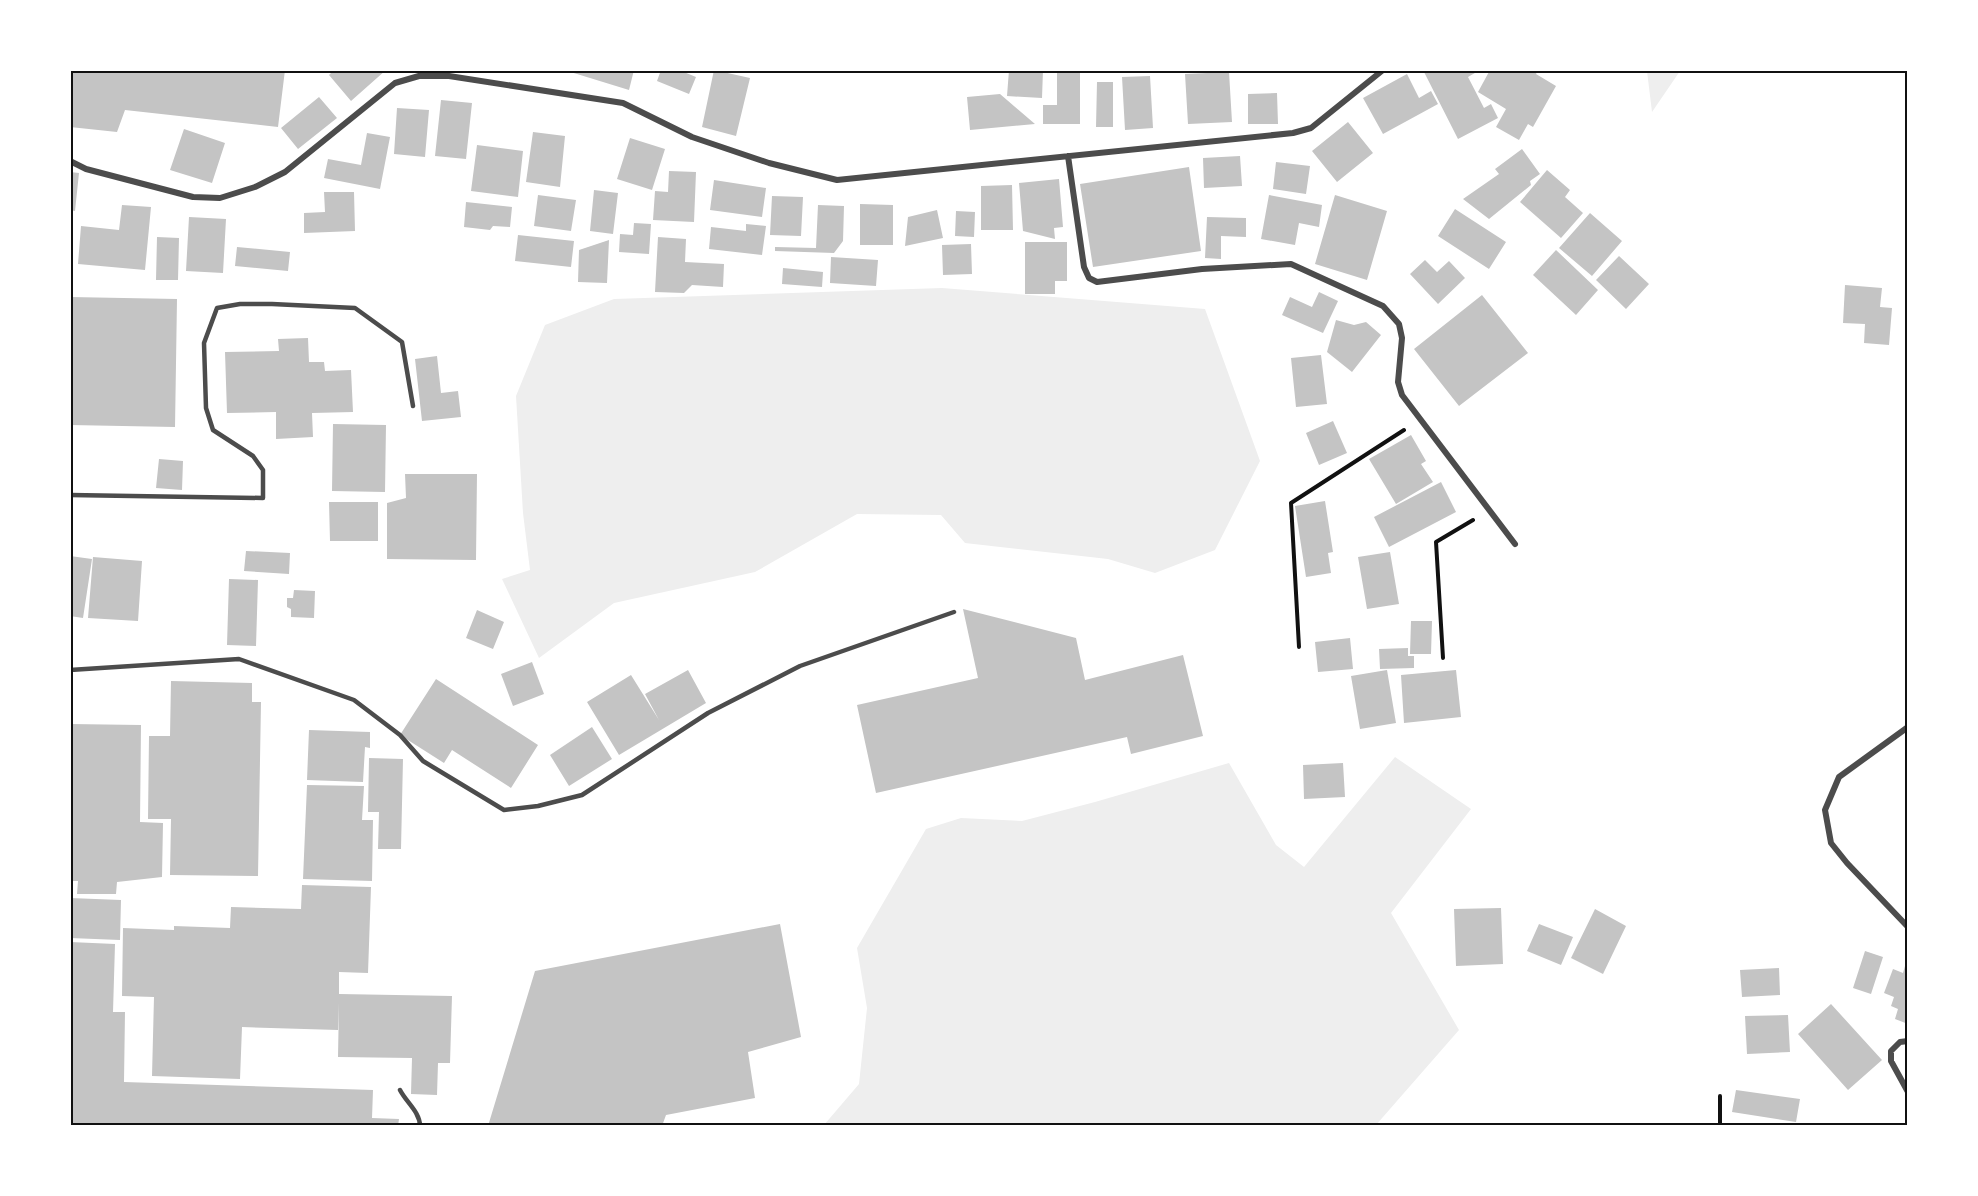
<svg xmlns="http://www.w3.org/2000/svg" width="1978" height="1196" font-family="Barlow,sans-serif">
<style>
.green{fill:#eee}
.building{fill:#c4c4c4}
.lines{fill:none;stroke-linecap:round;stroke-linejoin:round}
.path{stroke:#111;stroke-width:4}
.service{stroke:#4c4c4c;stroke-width:4.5}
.minor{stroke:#4c4c4c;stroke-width:6}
.neatline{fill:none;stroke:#111;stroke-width:2}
</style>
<rect width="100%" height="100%" fill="#fff"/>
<!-- green -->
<path class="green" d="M1647,71H1680L1652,112Z
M942,288L1205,309L1260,461L1215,550L1155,573L1108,559L965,543L941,515L857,514L755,572L614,603L539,658L502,579L530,570L523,513L516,396L545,325L614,299Z
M1395,757L1471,809L1391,913L1459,1030L1376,1125H824L859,1084L867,1008L857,948L926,829L961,818L1022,821L1095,802L1229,763L1276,845L1304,867Z"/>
<!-- building -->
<path class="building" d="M70,70H285L278,127L125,110L117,132L70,127Z
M334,70H386L351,101L329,75Z
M564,70H634L629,90Z
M661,70H679L696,77L689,94L657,81Z
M714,70L750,78L736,136L702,127Z
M1009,70H1043L1042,98L1007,96Z
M1423,70H1480L1468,77L1484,108L1491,104L1498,118L1458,139Z
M1490,70H1538L1536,74L1556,86L1533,127L1528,124L1519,140L1496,127L1506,109L1478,92Z
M1229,72L1232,122L1188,124L1185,74Z
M1057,73H1080V124H1043V105H1057Z
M1407,74L1419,98L1431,91L1438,104L1383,134L1363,98Z
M1150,76L1153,128L1125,130L1122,77Z
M1097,82H1113V127H1096Z
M1277,93L1278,124H1248V94Z
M1000,94L1035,124L970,130L967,97Z
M319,97L337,118L298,149L281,128Z
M441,100L472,103L466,159L435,156Z
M397,108L429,110L425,157L394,154Z
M1348,122L1373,153L1337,182L1312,151Z
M184,129L225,143L212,183L170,170Z
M533,132L565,136L560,187L526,182Z
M367,133L390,137L380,189L324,178L328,159L361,165Z
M630,138L665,149L652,190L617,179Z
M477,145L523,151L518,197L471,191Z
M1522,149L1540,174L1530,181L1531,185L1489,219L1463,199L1499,174L1495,169Z
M1240,156L1242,186L1204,188L1203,158Z
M1276,162L1310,166L1306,194L1273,189Z
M1189,167L1201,251L1093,267L1080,184Z
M1547,170L1570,190L1565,197L1583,213L1561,238L1520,202Z
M669,171L696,172L694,222L653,220L655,191L668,192Z
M70,172L79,173L75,211L70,210Z
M1059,179L1063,227L1054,228L1055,239L1023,231L1019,183Z
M714,180L766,188L762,217L710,210Z
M1012,185L1013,230H981V186Z
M594,190L618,193L613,234L590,231Z
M324,192H354L355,231L304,233V213L325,212Z
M538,195L576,200L571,231L534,226Z
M1269,195L1322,205L1319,227L1299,223L1295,245L1261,239Z
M1335,195L1387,211L1367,280L1315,264Z
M772,196L803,197L801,236L770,235Z
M466,202L512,207L510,227L493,226L490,230L464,227Z
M860,204L893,205V245H860Z
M122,205L151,207L145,270L78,264L81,226L119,230Z
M818,205L844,206L843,241L834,253L775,251V247L816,248Z
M1455,209L1506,242L1489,269L1438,236Z
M937,210L943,238L905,246L908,217Z
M956,211L975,212L974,237L955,236Z
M1590,213L1622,241L1592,276L1559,248Z
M189,217L226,219L223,273L186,271Z
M1207,217L1246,218V237L1221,236V259L1205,258Z
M634,223L651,224L649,254L619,252L620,234L633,235Z
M746,224L766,226L762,255L709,249L711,227L746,231Z
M518,235L574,241L571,267L515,261Z
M157,237L179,238L178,280H156Z
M658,237L686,239L685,262L724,264L723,287L692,285L684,293L655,292Z
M609,240L607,283L578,282L579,250Z
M1025,242H1067V281H1055V294H1025Z
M971,244L972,274L943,275L942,245Z
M237,247L290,252L288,271L235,266Z
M1556,250L1598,290L1576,315L1533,275Z
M1619,256L1649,284L1626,309L1596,280Z
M831,257L878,260L876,286L830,283Z
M1425,260L1437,272L1449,261L1465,278L1438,304L1410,274Z
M783,268L823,272L822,287L782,284Z
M1845,285L1882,288L1880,307L1892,308L1889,345L1864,343L1865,324L1843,323Z
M1319,292L1338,301L1323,333L1282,315L1290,297L1312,307Z
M1482,295L1528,353L1459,406L1414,349Z
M70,297L177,299L175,427L70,425Z
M1336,320L1354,325L1366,322L1381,335L1352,372L1327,352Z
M308,338L309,362H324L325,371L351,370L353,412L312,413L313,437L276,439V412L227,413L225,352L279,351L278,339Z
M1321,355L1327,404L1296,407L1291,358Z
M437,356L441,393L458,391L461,417L422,421L415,359Z
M1333,421L1347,453L1319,465L1306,433Z
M333,424L386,425L385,492L332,491Z
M1411,435L1426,461L1421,464L1433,482L1396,504L1369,459Z
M159,459L183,461L182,490L156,488Z
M405,474H477L476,560L387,559V503L406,498Z
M1441,482L1456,512L1389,547L1374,517Z
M1325,501L1333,552L1328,553L1331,573L1306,577L1295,506Z
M329,502H378V541H330Z
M246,551L290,553L289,574L244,571Z
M1390,552L1399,604L1367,609L1358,557Z
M70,556L92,559L83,618L70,616Z
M93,557L142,561L138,621L88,618Z
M229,579L258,580L256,646L227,645Z
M294,590L315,591L314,618L291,617V609L287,607V598H293Z
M963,609L1076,638L1085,680L1183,655L1203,736L1131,754L1127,737L876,793L857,705L978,678Z
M477,610L504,622L493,649L466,638Z
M1411,621H1432L1431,654H1410Z
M1350,638L1353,669L1318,672L1315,642Z
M1408,648V656H1414V668L1380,669L1379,649Z
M532,662L544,694L513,706L501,674Z
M688,670L706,703L619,755L587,702L631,675L659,720L645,694Z
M1387,670L1396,723L1360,729L1351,676Z
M1456,670L1461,717L1404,723L1401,675Z
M436,679L538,745L511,788L452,750L444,763L400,735Z
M171,681L252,683V702H261L258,876L170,875L171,819H148L149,736H170Z
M70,724L141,725L140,822L163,823L162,877L117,882L116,894H77L78,881H70Z
M592,727L612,759L569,786L550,755Z
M309,730L370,732V748L365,747L363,782L307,780Z
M369,758L403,759L401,849H378L379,812H368Z
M1343,763L1345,797L1304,799L1303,765Z
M307,785L364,786L362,820H373L372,881L303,879Z
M302,885L371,887L368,973L339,972V994L452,996L450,1063H438L437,1095L411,1094L412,1058L338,1057L339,1003L338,1030L242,1027L240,1079L152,1076L154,997L122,996L123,928L174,930V926L230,928L231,907L301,909Z
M70,898L121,900L120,940L70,938Z
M1501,908L1503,964L1456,966L1454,909Z
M1595,909L1626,926L1603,974L1571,958Z
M780,924L801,1037L748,1052L755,1098L666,1115L662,1126H488L535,971Z
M1539,924L1573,937L1561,965L1527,951Z
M70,942L115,944L113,1012H125L124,1082L373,1090L372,1118L399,1119L398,1126H70Z
M1865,951L1883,957L1871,994L1853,988Z
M1905,966L1908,967V1024L1895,1019L1898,1009L1891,1006L1894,997L1884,993L1893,969L1903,973Z
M1779,968L1780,995L1742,997L1740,970Z
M1831,1004L1882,1060L1848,1090L1798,1034Z
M1788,1015L1790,1052L1747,1054L1745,1016Z
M1736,1090L1800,1099L1796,1122L1732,1112Z"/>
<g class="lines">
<!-- path -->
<path class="path" d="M1299,647L1291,503L1404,430
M1443,658L1436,542L1473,520
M1720,1096V1126"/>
<!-- service -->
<path class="service" d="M70,495L263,498V470L253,456L213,430L206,408L204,343L217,308L240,304H272L355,308L402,342L413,406
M70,670L239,659L354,700L400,735L423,761L504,810L538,806L582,795L708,713L800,666L954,612
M400,1090C406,1102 420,1112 420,1126"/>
<!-- minor -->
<path class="minor" d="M1068,156L1084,267L1089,278L1097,282L1202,269L1291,264L1383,306L1399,324L1402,338L1398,382L1402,395L1515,544
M70,161L86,169L193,197L220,198L255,187L285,172L395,83L419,76H449L623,103L692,137L769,163L837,180L1293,133L1311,128L1383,70
M1908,727L1839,777L1825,810L1831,843L1847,863L1908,927
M1908,1041L1900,1042L1891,1051V1061L1908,1092"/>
</g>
<!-- border -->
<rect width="1978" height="1196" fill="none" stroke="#ffffff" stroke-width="144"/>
<rect x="72" y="72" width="1834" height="1052" class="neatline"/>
</svg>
